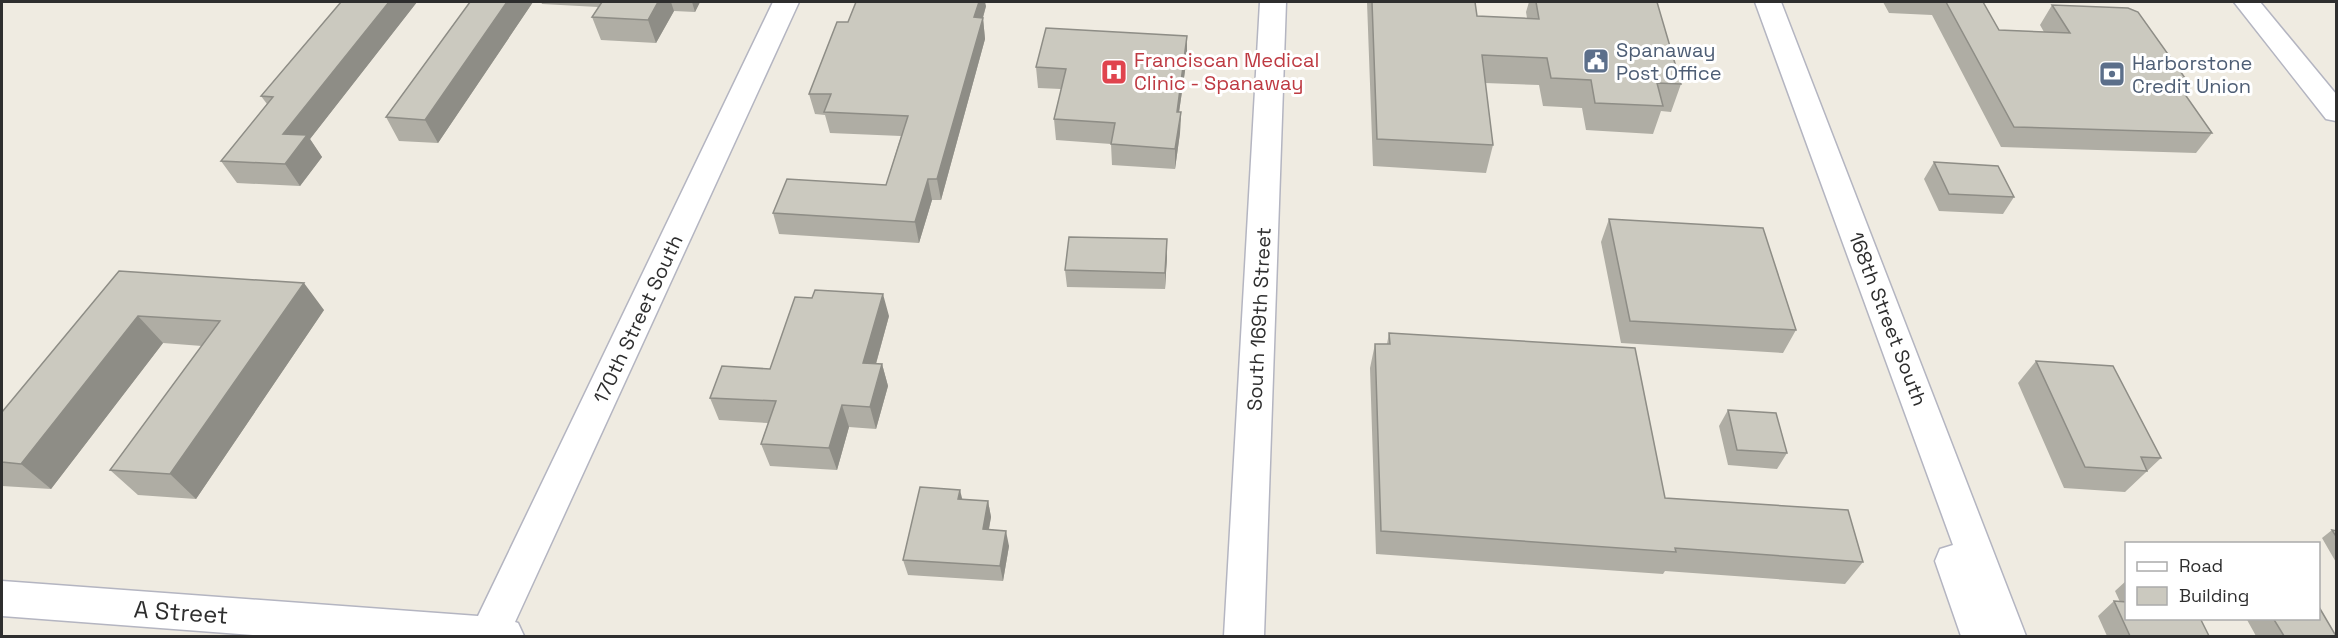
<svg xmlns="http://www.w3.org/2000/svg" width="2338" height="638" font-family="'Space Grotesk',sans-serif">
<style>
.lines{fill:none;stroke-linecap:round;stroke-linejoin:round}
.minor-casing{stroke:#b4b5c1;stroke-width:3}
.minor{fill:#fff;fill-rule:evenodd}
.wall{fill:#afada4}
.shaded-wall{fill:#8e8d86}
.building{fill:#cbc9bf;stroke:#8e8d86;stroke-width:1.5}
.labels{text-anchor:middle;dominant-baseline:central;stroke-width:6;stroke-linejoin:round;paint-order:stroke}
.service-label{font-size:20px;fill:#4e5e75;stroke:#fff;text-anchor:start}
.health-label{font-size:20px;fill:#be3a42;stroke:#fff;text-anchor:start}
.street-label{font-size:20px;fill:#2e2e2e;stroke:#fff}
.near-street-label{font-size:24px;fill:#2e2e2e;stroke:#fff}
</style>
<rect width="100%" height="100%" fill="#efebe1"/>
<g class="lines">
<defs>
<path id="minor" d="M773,2H799L515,622L518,623L524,636H267L2,616V581L478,616Z
M1260,2H1286L1264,636H1224Z
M1755,2H1781L2026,636H1961L1935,561L1940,549L1953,545Z
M2234,2H2260L2336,94V121L2326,119Z"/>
</defs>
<!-- minor casing -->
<use href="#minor" class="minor-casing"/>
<!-- minor -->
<use href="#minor" class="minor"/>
</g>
<!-- wall -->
<path class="wall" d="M341,2H417L310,139L322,157L300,186L237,183L221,161L267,104L261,96Z
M470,2H533L438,143L399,141L386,117Z
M541,2H700L695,12L674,11L656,43L601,40L592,17L598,7L542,4Z
M1367,2H1475L1477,16L1527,18L1526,12L1529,2H1657L1681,84L1671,112L1661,111L1653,134L1586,130L1582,108L1543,106L1539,85L1485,83L1493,145L1486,173L1373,166Z
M1883,2H1983L1999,30L2044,32L2040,25L2052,5L2185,78L2179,86L2212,133L2196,153L2001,147L1932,15L1889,13Z
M986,6L983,18L985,39L941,200H932L919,243L779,234L773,213L886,185L901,136L830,133L825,115L815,114L809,94L848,22Z
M1187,57L1179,112H1181L1180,133L1175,169L1112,165L1111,144L1056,140L1054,119L1061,89L1038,88L1036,67Z
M1934,162L2014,197L2003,214L1939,211L1924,179Z
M1609,219L1796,330L1783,353L1621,343L1601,242Z
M1167,256L1165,289L1067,287L1065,270Z
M119,271L324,310L196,499L138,495L110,470L202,346L163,343L51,489L2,486V412Z
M889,316L876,364H882L888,386L876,429L849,427L837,470L770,466L761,444L768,423L719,420L710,398Z
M1389,333L1665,498L1863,562L1845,584L1665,571L1663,574L1376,554L1370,368L1375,344H1387Z
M2036,361L2161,458L2125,492L2064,488L2018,383Z
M1728,410L1787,453L1777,469L1728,465L1719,426Z
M963,500L988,501L991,517L989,529L1009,546L1003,581L908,575L903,560Z
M2332,530L2337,531V564L2322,538Z
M2127,580V618L2209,636H2107L2098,616L2114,601L2120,602L2115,591Z
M2246,618H2319L2336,636H2256Z"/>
<!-- shaded-wall -->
<path class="shaded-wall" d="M389,2H417L310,139L322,157L300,186L285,164L283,134Z
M507,2H533L438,143L425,120Z
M658,2H671L674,11L656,43L648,20Z
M692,2H700L695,12Z
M979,2H985L986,6L977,38L974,17Z
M983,18L985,39L941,200L937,179Z
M1187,36V57L1176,133L1177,112Z
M1181,112L1180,133L1175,169V149Z
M928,179L932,200L919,243L915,222Z
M1167,239V256L1165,289V273Z
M304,283L324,310L196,499L170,474Z
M883,294L889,316L870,385L863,363Z
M138,316L163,343L51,489L21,464Z
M882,364L888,386L876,429L870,407Z
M842,405L849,427L837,470L829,448Z
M960,490L964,506L958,499Z
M988,501L991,517L986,544L983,529Z
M1006,531L1009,546L1003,581L1000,566Z"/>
<!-- building -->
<path class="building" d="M341,2H389L283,134L307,135L285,164L221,161L273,97L261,96Z
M470,2H507L425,120L386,117Z
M602,2H658L648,20L592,17Z
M856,2H979L974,17L983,18L937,179H928L915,222L773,213L787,179L886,185L908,116L824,112L831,94H809L837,22H848Z
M1372,2H1475L1477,16L1539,19L1536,2H1657L1681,84L1657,83L1663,106L1595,103L1591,80L1551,78L1547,58L1482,55L1493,145L1377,139Z
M1946,2H1983L1999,30L2070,33L2052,5L2128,8L2138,12L2185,78H2177L2181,83H2177L2212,133L2014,127Z
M1046,28L1187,36L1177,112H1181L1175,149L1111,144L1115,123L1054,119L1066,69L1036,67Z
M1934,162L1998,166L2014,197L1949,194Z
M1609,219L1763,228L1796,330L1630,321Z
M1069,237L1167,239L1165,273L1065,270Z
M119,271L304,283L170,474L110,470L220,321L138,316L21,464L2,462V412Z
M815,290L883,294L863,363L882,364L870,407L842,405L829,448L761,444L776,401L710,398L722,366L770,369L795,297L812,298Z
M1389,333L1635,348L1665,498L1848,510L1863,562L1675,548L1676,552L1381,531L1375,344H1390Z
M2036,361L2113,366L2161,458L2141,457L2147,471L2085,467Z
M1728,410L1776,413L1787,453L1737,450Z
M920,487L960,490L958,499L988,501L983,529L1006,531L1000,566L903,560Z
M2332,530L2337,531V538Z
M2114,601L2127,602V618H2200L2209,636H2130Z
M2319,607L2336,636H2284L2273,618H2319Z"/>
<!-- icons -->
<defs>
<symbol id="civic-square" viewBox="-11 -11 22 22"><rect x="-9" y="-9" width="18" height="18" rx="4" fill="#5c6f8a" stroke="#fff"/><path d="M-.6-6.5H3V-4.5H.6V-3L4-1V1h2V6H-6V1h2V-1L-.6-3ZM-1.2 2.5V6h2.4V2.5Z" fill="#fff"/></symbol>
<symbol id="hospital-square" viewBox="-11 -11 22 22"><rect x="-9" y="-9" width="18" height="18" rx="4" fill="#e0444e" stroke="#fff"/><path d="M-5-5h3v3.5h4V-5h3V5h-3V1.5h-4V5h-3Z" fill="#fff"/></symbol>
<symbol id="bank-square" viewBox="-11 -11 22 22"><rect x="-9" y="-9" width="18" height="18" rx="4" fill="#5c6f8a" stroke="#fff"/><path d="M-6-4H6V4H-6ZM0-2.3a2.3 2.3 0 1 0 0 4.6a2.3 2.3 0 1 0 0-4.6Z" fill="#fff"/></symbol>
</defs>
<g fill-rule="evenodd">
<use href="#civic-square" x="1581" y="46" width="30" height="30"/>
<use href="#hospital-square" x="1099" y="57" width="30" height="30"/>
<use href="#bank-square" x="2097" y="59" width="30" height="30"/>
</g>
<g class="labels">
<!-- service labels -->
<g class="service-label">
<text x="1616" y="50">Spanaway<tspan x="1616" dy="23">Post Office</tspan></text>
<text x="2132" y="63">Harborstone<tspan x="2132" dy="23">Credit Union</tspan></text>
</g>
<!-- health labels -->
<g class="health-label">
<text x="1134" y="60">Franciscan Medical<tspan x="1134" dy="23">Clinic - Spanaway</tspan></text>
</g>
<!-- street labels -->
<g class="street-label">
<text transform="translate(638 319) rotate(-65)">170th Street South</text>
<text transform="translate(1259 319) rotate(-87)">South 169th Street</text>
<text transform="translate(1888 319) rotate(69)">168th Street South</text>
</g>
<!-- near-street labels -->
<g class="near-street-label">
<text transform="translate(181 612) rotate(4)">A Street</text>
</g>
</g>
<!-- border -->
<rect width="2338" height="638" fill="none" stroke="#2e2e2e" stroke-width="6"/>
<!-- legend -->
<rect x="2125" y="542" width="195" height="78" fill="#ffffff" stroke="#ababab" stroke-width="1.5"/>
<rect x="2137" y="562" width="30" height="9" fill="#ffffff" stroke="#ababab" stroke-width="1.5"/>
<text x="2179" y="572" font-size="18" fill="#2e2e2e">Road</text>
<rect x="2137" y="587" width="30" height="18" fill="#cbc9bf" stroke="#ababab" stroke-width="1.5"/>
<text x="2179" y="602" font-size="18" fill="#2e2e2e">Building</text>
</svg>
